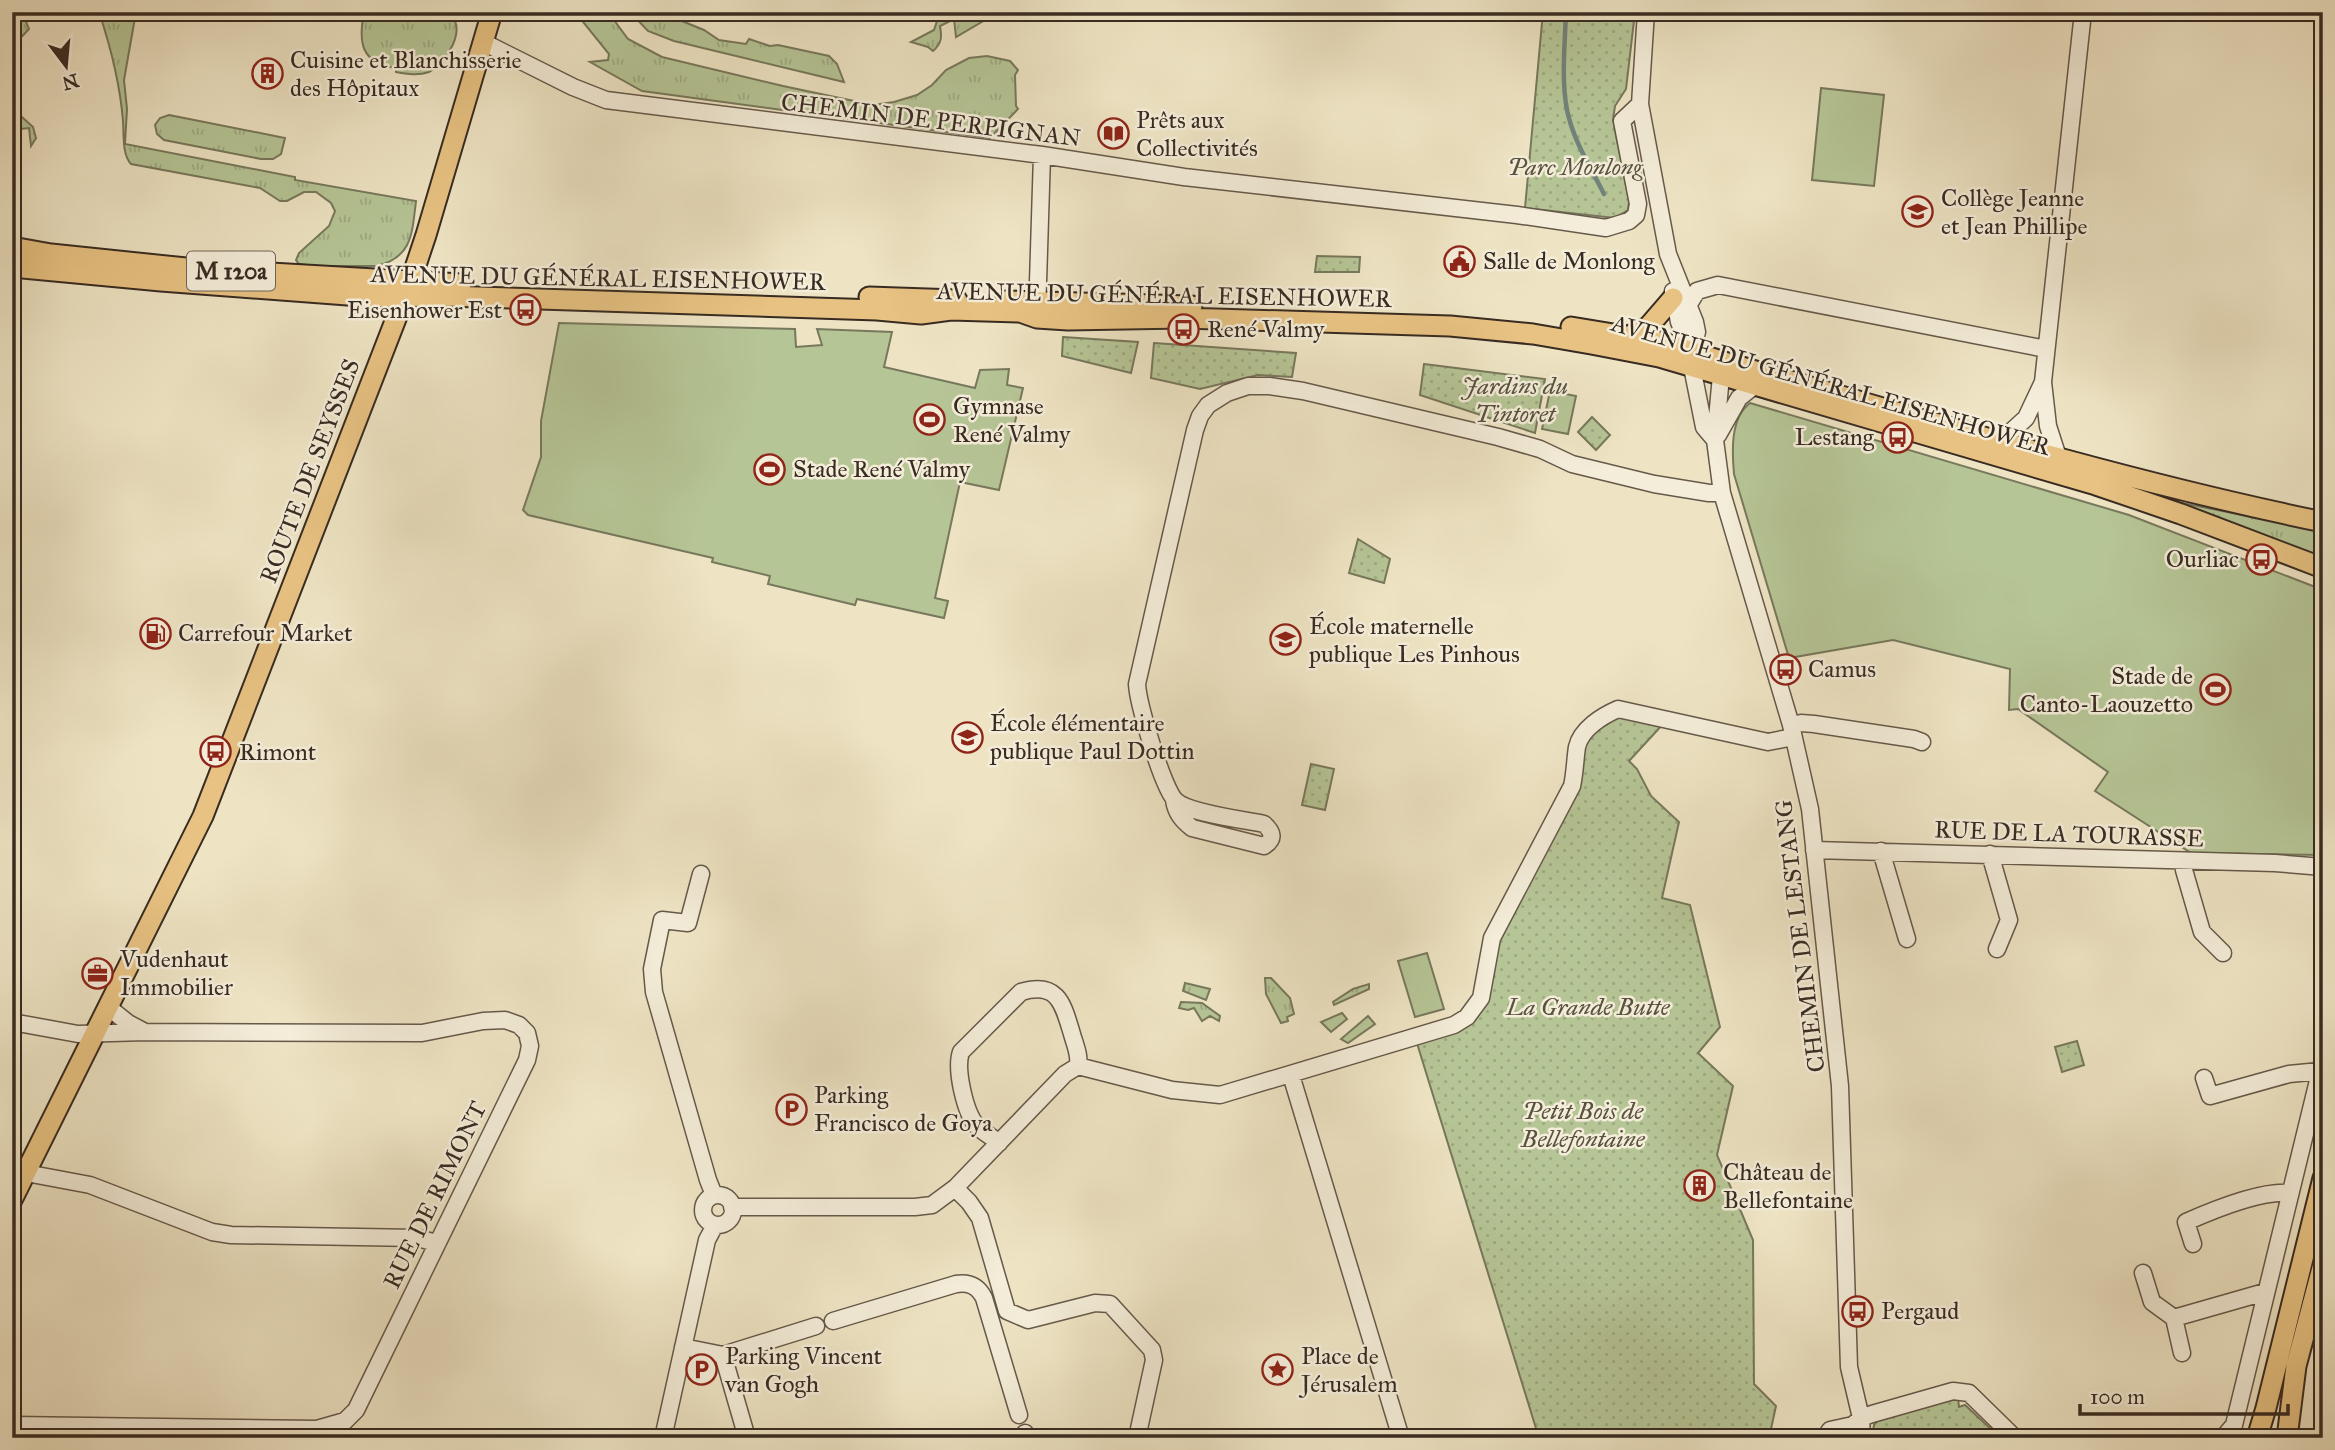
<svg xmlns="http://www.w3.org/2000/svg" width="2335" height="1450" font-family="'IM FELL Great Primer',serif">
<style>
.grass{fill:url(#grass-tufts);stroke:#77785c;stroke-width:2}
.park{fill:url(#park-dots);stroke:#77785c;stroke-width:2}
.pitch{fill:#b6c596;stroke:#77785c;stroke-width:2}
.lines{fill:none;stroke-linecap:round;stroke-linejoin:round}
.stream{stroke:#72837b;stroke-width:4.5}
.minor-casing{stroke:#66594a;stroke-width:19}
.major-casing{stroke:#382b22;stroke-width:23}
.minor{stroke:#f4edd9;stroke-width:16}
.major{stroke:#e7c282;stroke-width:19}
.labels{text-anchor:middle;dominant-baseline:central;stroke-width:5;stroke-linejoin:round;paint-order:stroke}
.shield{fill:#f4edd9;stroke:#706559;stroke-width:2}
.shield-label{font-size:23px;font-weight:bold;fill:#382b22}
.poi-label{font-size:24px;fill:#382b22;stroke:#f4edd9;text-anchor:start}
.street-label{font-size:24px;fill:#382b22;stroke:#f4edd9}
.park-label{font-size:24px;font-style:italic;fill:#58523f;stroke:#f4edd9}
</style>
<defs>
<pattern id="grass-tufts" width="24" height="20" patternUnits="userSpaceOnUse" patternTransform="scale(1.75)"><rect width="24" height="20" fill="#b6c596"/><path d="M3 7l-1-3M5 7V3M7 7l1-3M15 17l-1-3M17 17v-4M19 17l1-3" fill="none" stroke="#9da981"/></pattern>
<pattern id="park-dots" width="8" height="8" patternUnits="userSpaceOnUse" patternTransform="scale(1.75)"><rect width="8" height="8" fill="#b6c596"/><path d="M2 2h.1M6 6h.1" fill="none" stroke="#9da981" stroke-width="1.8" stroke-linecap="round"/></pattern>
</defs>
<rect width="100%" height="100%" fill="#eee4c4"/>
<filter id="stains"><feTurbulence type="fractalNoise" baseFrequency=".00286" numOctaves="4"/><feColorMatrix values="0 0 0 0 .2 0 0 0 0 .09 0 0 0 0 .02 0 0 0 .5 -.17"/></filter>
<radialGradient id="worn" r=".72"><stop offset=".6" stop-color="#630" stop-opacity="0"/><stop offset="1" stop-color="#630" stop-opacity=".3"/></radialGradient>
<!-- grass -->
<path class="grass" d="M12,12H22L29,29L12,47V36L21,24L18,14L12,20Z
M99,12H136L124,80L127,109L125,144L295,177V180L416,201C412,232 413,258 376,266H315L299,264L296,260L299,253L329,226L335,211L331,203L316,192H304L287,201H280L260,188L131,164C122,155 124,134 123,121C120,84 111,48 99,12Z
M364,12H448C451,15 454,18 455,21C462,38 443,65 429,72C418,76 407,74 396,72V68C361,63 358,43 364,12Z
M575,12H608L628,39L662,57L783,86L873,105L894,102L917,95L932,85L946,70L969,58L987,56L1010,61L1018,70L1015,75L1016,106L1018,109L990,138L642,91L590,62L608,60L609,54Z
M630,12H678L677,19L704,30L719,40L746,44L749,39L770,46L778,45L829,56L837,64L844,82L674,41L648,31Z
M940,12H987L989,15L985,20L956,37L954,19L940,26C942,37 942,43 933,51L928,47L911,42L934,30Z
M12,108L33,127L36,138L31,146L29,128L12,130Z
M169,115L285,138L281,154L273,159H261L164,140L157,134L155,125L160,118Z
M2177,502L2323,531V559L2176,503Z
M1271,978L1290,998L1294,1014L1287,1017L1288,1021L1281,1023L1266,994L1265,978Z
M1185,983L1210,989L1206,1000L1183,991Z
M1369,984V989L1334,1005L1333,1002L1353,989Z
M1181,1002L1202,1003L1220,1016L1219,1021L1210,1016L1202,1021L1194,1008L1188,1010L1179,1008Z
M1342,1013L1347,1019L1331,1032L1321,1022Z
M1368,1016L1375,1024L1348,1043L1341,1039Z"/>
<!-- park -->
<path class="park" d="M1543,12H1635L1626,89L1615,106L1613,120L1629,201L1628,210L1615,218L1525,208Z
M1317,256L1360,257L1359,272H1315Z
M1063,337L1138,342L1131,373L1062,356Z
M1154,343L1296,353L1292,377L1258,375L1200,389L1151,378Z
M1424,364L1545,379L1535,433L1420,395Z
M1592,417L1610,435L1596,450L1578,432Z
M1358,539L1390,559L1384,583L1349,573Z
M1620,712L1664,723L1629,761L1637,769L1651,796L1679,822L1662,898L1690,905L1720,1027L1698,1053L1733,1086L1717,1155L1753,1240L1754,1384L1776,1406L1769,1438H1539L1416,1040L1471,1016L1493,946L1582,746L1589,734Z
M1311,764L1334,769L1325,810L1302,805Z
M2077,1041L2084,1065L2062,1072L2055,1047Z
M1952,1397L1958,1398L1959,1407L1965,1405L1992,1430L1998,1425L2010,1438H1872L1874,1425L1879,1419Z"/>
<!-- pitch -->
<path class="pitch" d="M1821,88L1884,95L1874,186L1812,180Z
M559,323L795,329L796,347L822,345L817,329L892,332L884,367L975,388L980,370L1009,369L1007,385L1023,388L999,490L960,482L935,598L948,601L944,618L857,599L855,605L768,584L770,576L712,562L713,558L528,515L523,510L541,457V421Z
M1550,391L1576,396L1568,434L1542,429Z
M1750,403L2129,515L2323,590V855L2191,853L2095,791L2108,772L2018,709L2009,710L2010,669L1893,640L1789,658L1734,474C1732,452 1730,418 1750,403Z
M1427,953L1444,1009L1415,1017L1398,961Z"/>
<g class="lines">
<!-- stream -->
<path class="stream" d="M1566,12C1565,44 1561,78 1567,110C1573,140 1591,168 1604,194"/>
<defs>
<path id="minor" d="M1646,12L1640,104L1668,254L1695,322L1697,332L1691,351L1692,367L1704,427L1715,440
M483,42L573,87L606,100L1042,155L1184,177L1517,215L1606,228L1629,221L1636,215L1638,204L1622,121L1640,104
M1673,291L1679,322L1691,351
M1689,304L1697,291L1718,285L2046,349
M1037,314L1042,155
M1719,365L1721,376L1715,440L1722,493L1791,725L1810,809L1840,1086L1849,1367L1861,1418L1862,1438
M1718,435L1739,398L1754,386
M2002,440L2026,418L2043,382
M2058,457L2048,426L2043,382L2083,12
M1791,725L1801,723L1814,724L1914,739L1922,742
M1174,800C1176,813 1182,820 1192,828L1264,846C1275,839 1273,832 1264,824C1245,820 1188,813 1176,801C1163,790 1138,703 1137,684L1195,430L1200,416L1208,405L1227,393L1248,386H1269L1303,391L1498,437L1540,449L1572,464L1654,484L1709,493H1722
M1814,850L2275,863L2323,867
M1881,851L1907,939
M1990,854L2009,920L1997,949
M2184,861V870L2202,932L2223,953
M701,874L688,923L662,920L652,969L654,992L708,1180L714,1195
M108,1007L128,1023L145,1032
M12,1022L78,1034L145,1032L422,1033L483,1021L505,1020L519,1025L527,1033L530,1046L527,1060L356,1410L345,1421L317,1429L12,1425
M1291,1075L1401,1438
M2204,1078L2210,1096L2289,1074L2320,1071
M999,1143C992,1137 983,1132 977,1126C965,1113 955,1069 961,1052L1021,992C1059,981 1063,1005 1072,1034C1075,1045 1080,1055 1078,1066
M26,1173L90,1185L212,1232L231,1235L418,1238L436,1243
M955,1188L969,1202L980,1218L1007,1311L1028,1320L1095,1303L1110,1304L1152,1350L1154,1360L1137,1438
M703 1210a15 15 0 1 1 30 0a15 15 0 1 1-30 0Z
M732,1207H915L932,1205L955,1188L1065,1074L1078,1066L1172,1090L1220,1095L1454,1025L1467,1017L1481,998L1492,938L1572,786C1575,773 1575,760 1577,747C1581,729 1602,716 1618,709L1768,742L1793,737
M2193,1244L2186,1222C2213,1210 2261,1190 2290,1193
M2143,1273L2152,1302L2174,1318L2182,1353
M2174,1318L2265,1292
M833,1321L956,1284C969,1282 978,1286 984,1298L1019,1415
M683,1347L723,1355
M1025,1433L1026,1438
M663,1438L707,1240L715,1225
M747,1438L723,1355L816,1326
M1825,1438L1830,1430L1853,1425L1861,1418L1872,1414L1953,1391L1969,1393L2015,1438
M2223,1438L2234,1425L2323,1060"/>
<path id="major" d="M12,247L51,254L186,268L461,284
M12,267L161,281L374,297L446,296L877,310L921,314L951,310L1020,312L1037,318L1068,320L1183,318L1450,326L1533,334L1591,344L1659,357L2096,485L2181,514L2323,568
M869,297L957,300
M1005,301L1192,306
M1571,327L1662,342L1718,360C1918,418 2119,480 2323,522
M1629,336L1648,327L1673,298
M12,1200L203,816L411,280L426,235L492,12
M2257,1438L2266,1408L2323,1178
M2287,1438L2296,1366L2323,1264"/>
</defs>
<!-- minor casing -->
<use href="#minor" class="minor-casing"/>
<!-- major casing -->
<use href="#major" class="major-casing"/>
<!-- minor -->
<use href="#minor" class="minor"/>
<!-- major -->
<use href="#major" class="major"/>
</g>
<!-- icons -->
<defs>
<symbol id="building-ring" viewBox="-11 -11 22 22"><circle r="9.5" fill="#f4edd9" stroke="#8f2418" stroke-width="1.5"/><path d="M-4-6H4V6H1V3H-1V6H-4ZM-2.5-4.3h1.7v1.8h-1.7ZM.8-4.3h1.7v1.8H.8ZM-2.5-1h1.7V.8h-1.7ZM.8-1h1.7V.8H.8Z" fill="#8f2418"/></symbol>
<symbol id="library-ring" viewBox="-11 -11 22 22"><circle r="9.5" fill="#f4edd9" stroke="#8f2418" stroke-width="1.5"/><path d="M-6-4Q-3-5.5-.7-3.5V5Q-3 3-6 4ZM6-4Q3-5.5 .7-3.5V5Q3 3 6 4Z" fill="#8f2418"/></symbol>
<symbol id="school-ring" viewBox="-11 -11 22 22"><circle r="9.5" fill="#f4edd9" stroke="#8f2418" stroke-width="1.5"/><path d="M0-5L7-2L0 1L-7-2ZM-4 1L0 2.5L4 1V4Q0 6-4 4Z" fill="#8f2418"/></symbol>
<symbol id="civic-ring" viewBox="-11 -11 22 22"><circle r="9.5" fill="#f4edd9" stroke="#8f2418" stroke-width="1.5"/><path d="M-.6-6.5H3V-4.5H.6V-3L4-1V1h2V6H-6V1h2V-1L-.6-3ZM-1.2 2.5V6h2.4V2.5Z" fill="#8f2418"/></symbol>
<symbol id="bus-ring" viewBox="-11 -11 22 22"><circle r="9.5" fill="#f4edd9" stroke="#8f2418" stroke-width="1.5"/><path d="M-5-6H5V4H4V6H2V4H-2V6H-4V4H-5ZM-3.5-4V0h7V-4ZM-3.5 1.2v1.5H-2V1.2ZM2 1.2v1.5H3.5V1.2Z" fill="#8f2418"/></symbol>
<symbol id="stadium-ring" viewBox="-11 -11 22 22"><circle r="9.5" fill="#f4edd9" stroke="#8f2418" stroke-width="1.5"/><path d="M0-5a6.5 5 0 1 0 0 10a6.5 5 0 1 0 0-10ZM-3.5-1.8h7v3.6h-7Z" fill="#8f2418"/></symbol>
<symbol id="fuel-ring" viewBox="-11 -11 22 22"><circle r="9.5" fill="#f4edd9" stroke="#8f2418" stroke-width="1.5"/><path d="M-5.5-6h7V0h2V4h1.3V-2.5L3-4.5l.8-.8L6-3V5H2.5V1h-1V6h-7ZM-4.2-4.7v3.2H.2V-4.7Z" fill="#8f2418"/></symbol>
<symbol id="office-ring" viewBox="-11 -11 22 22"><circle r="9.5" fill="#f4edd9" stroke="#8f2418" stroke-width="1.5"/><path d="M-6-3h4V-5.5h4V-3h4V5H-6ZM-1-4.5V-3h2v-1.5ZM-6 0V1H6V0Z" fill="#8f2418"/></symbol>
<symbol id="parking-ring" viewBox="-11 -11 22 22"><circle r="9.5" fill="#f4edd9" stroke="#8f2418" stroke-width="1.5"/><path d="M-3.5-5.5H1a3.5 3.5 0 0 1 0 7H-1V5.5H-3.5ZM-1-3.4V-.6H.8a1.4 1.4 0 0 0 0-2.8Z" fill="#8f2418"/></symbol>
<symbol id="sight-ring" viewBox="-11 -11 22 22"><circle r="9.5" fill="#f4edd9" stroke="#8f2418" stroke-width="1.5"/><path d="M0-6L1.8-2.2L6-1.7L2.9 1.2L3.7 5.4L0 3.3L-3.7 5.4L-2.9 1.2L-6-1.7L-1.8-2.2Z" fill="#8f2418"/></symbol>
</defs>
<g fill-rule="evenodd">
<use href="#building-ring" x="250" y="56" width="35" height="35"/>
<use href="#library-ring" x="1096" y="116" width="35" height="35"/>
<use href="#school-ring" x="1900" y="194" width="35" height="35"/>
<use href="#civic-ring" x="1442" y="244" width="35" height="35"/>
<use href="#bus-ring" x="508" y="292" width="35" height="35"/>
<use href="#bus-ring" x="1166" y="312" width="35" height="35"/>
<use href="#stadium-ring" x="912" y="402" width="35" height="35"/>
<use href="#bus-ring" x="1880" y="420" width="35" height="35"/>
<use href="#stadium-ring" x="752" y="452" width="35" height="35"/>
<use href="#bus-ring" x="2244" y="542" width="35" height="35"/>
<use href="#fuel-ring" x="138" y="616" width="35" height="35"/>
<use href="#school-ring" x="1268" y="622" width="35" height="35"/>
<use href="#bus-ring" x="1768" y="652" width="35" height="35"/>
<use href="#stadium-ring" x="2198" y="672" width="35" height="35"/>
<use href="#school-ring" x="950" y="720" width="35" height="35"/>
<use href="#bus-ring" x="198" y="734" width="35" height="35"/>
<use href="#office-ring" x="80" y="956" width="35" height="35"/>
<use href="#parking-ring" x="774" y="1092" width="35" height="35"/>
<use href="#building-ring" x="1682" y="1168" width="35" height="35"/>
<use href="#bus-ring" x="1840" y="1294" width="35" height="35"/>
<use href="#parking-ring" x="684" y="1352" width="35" height="35"/>
<use href="#sight-ring" x="1260" y="1352" width="35" height="35"/>
</g>
<g class="labels">
<!-- shield labels -->
<rect class="shield" x="187" y="251.5" width="88" height="39" rx="5"/>
<g class="shield-label">
<text x="231" y="271">M 120a</text>
</g>
<!-- poi labels -->
<g class="poi-label">
<text x="290" y="60">Cuisine et Blanchisserie<tspan x="290" dy="28">des Hôpitaux</tspan></text>
<text x="1136" y="120">Prêts aux<tspan x="1136" dy="28">Collectivités</tspan></text>
<text x="1941" y="198">Collège Jeanne<tspan x="1941" dy="28">et Jean Phillipe</tspan></text>
<text x="1483" y="261">Salle de Monlong</text>
<text x="502" y="310" text-anchor="end">Eisenhower Est</text>
<text x="1207" y="329">René Valmy</text>
<text x="953" y="406">Gymnase<tspan x="953" dy="28">René Valmy</tspan></text>
<text x="1874" y="437" text-anchor="end">Lestang</text>
<text x="793" y="469">Stade René Valmy</text>
<text x="2239" y="559" text-anchor="end">Ourliac</text>
<text x="1309" y="626">École maternelle<tspan x="1309" dy="28">publique Les Pinhous</tspan></text>
<text x="178" y="633">Carrefour Market</text>
<text x="1808" y="669">Camus</text>
<text x="2193" y="676" text-anchor="end">Stade de<tspan x="2193" dy="28">Canto-Laouzetto</tspan></text>
<text x="990" y="723">École élémentaire<tspan x="990" dy="28">publique Paul Dottin</tspan></text>
<text x="239" y="752">Rimont</text>
<text x="120" y="959">Vudenhaut<tspan x="120" dy="28">Immobilier</tspan></text>
<text x="814" y="1095">Parking<tspan x="814" dy="28">Francisco de Goya</tspan></text>
<text x="1723" y="1172">Château de<tspan x="1723" dy="28">Bellefontaine</tspan></text>
<text x="1881" y="1311">Pergaud</text>
<text x="725" y="1356">Parking Vincent<tspan x="725" dy="28">van Gogh</tspan></text>
<text x="1301" y="1356">Place de<tspan x="1301" dy="28">Jérusalem</tspan></text>
</g>
<!-- street labels -->
<g class="street-label">
<text transform="translate(931 120) rotate(7)">CHEMIN DE PERPIGNAN</text>
<text transform="translate(598 278) rotate(1)">AVENUE DU GÉNÉRAL EISENHOWER</text>
<text transform="translate(1164 295) rotate(1)">AVENUE DU GÉNÉRAL EISENHOWER</text>
<text transform="translate(1831 385) rotate(16)">AVENUE DU GÉNÉRAL EISENHOWER</text>
<text transform="translate(310 471) rotate(-69)">ROUTE DE SEYSSES</text>
<text transform="translate(2069 834) rotate(2)">RUE DE LA TOURASSE</text>
<text transform="translate(1800 936) rotate(-97)">CHEMIN DE LESTANG</text>
<text transform="translate(435 1195) rotate(-64)">RUE DE RIMONT</text>
</g>
<!-- park labels -->
<g class="park-label">
<text x="1575" y="167">Parc Monlong</text>
<text x="1515" y="386">Jardins du<tspan x="1515" dy="28">Tintoret</tspan></text>
<text x="1588" y="1007">La Grande Butte</text>
<text x="1583" y="1111">Petit Bois de<tspan x="1583" dy="28">Bellefontaine</tspan></text>
</g>
</g>
<!-- margin -->
<rect width="2335" height="1450" fill="none" stroke="#eee4c4" stroke-width="42"/>
<rect x="14" y="14" width="2307" height="1422" fill="none" stroke="#382b22" stroke-width="3.5"/>
<rect x="21" y="21" width="2293" height="1408" fill="none" stroke="#382b22" stroke-width="2"/>
<!-- north arrow -->
<g transform="translate(66 66) rotate(164)" stroke="#f4edd9" stroke-width="5" paint-order="stroke">
<path d="M0-5L12 26L0 18L-12 26Z" fill="#382b22"/>
<text y="-10" font-size="19" font-weight="bold" text-anchor="middle" fill="#382b22">N</text>
</g>
<!-- scale -->
<path d="M2080 1404v10h208v-10" fill="none" stroke="#382b22" stroke-width="3.5"/>
<text x="2090" y="1404" font-size="21" fill="#382b22" stroke="#f4edd9" stroke-width="5" paint-order="stroke">100 m</text>
<rect width="100%" height="100%" filter="url(#stains)"/>
<rect width="100%" height="100%" fill="url(#worn)"/>
</svg>
